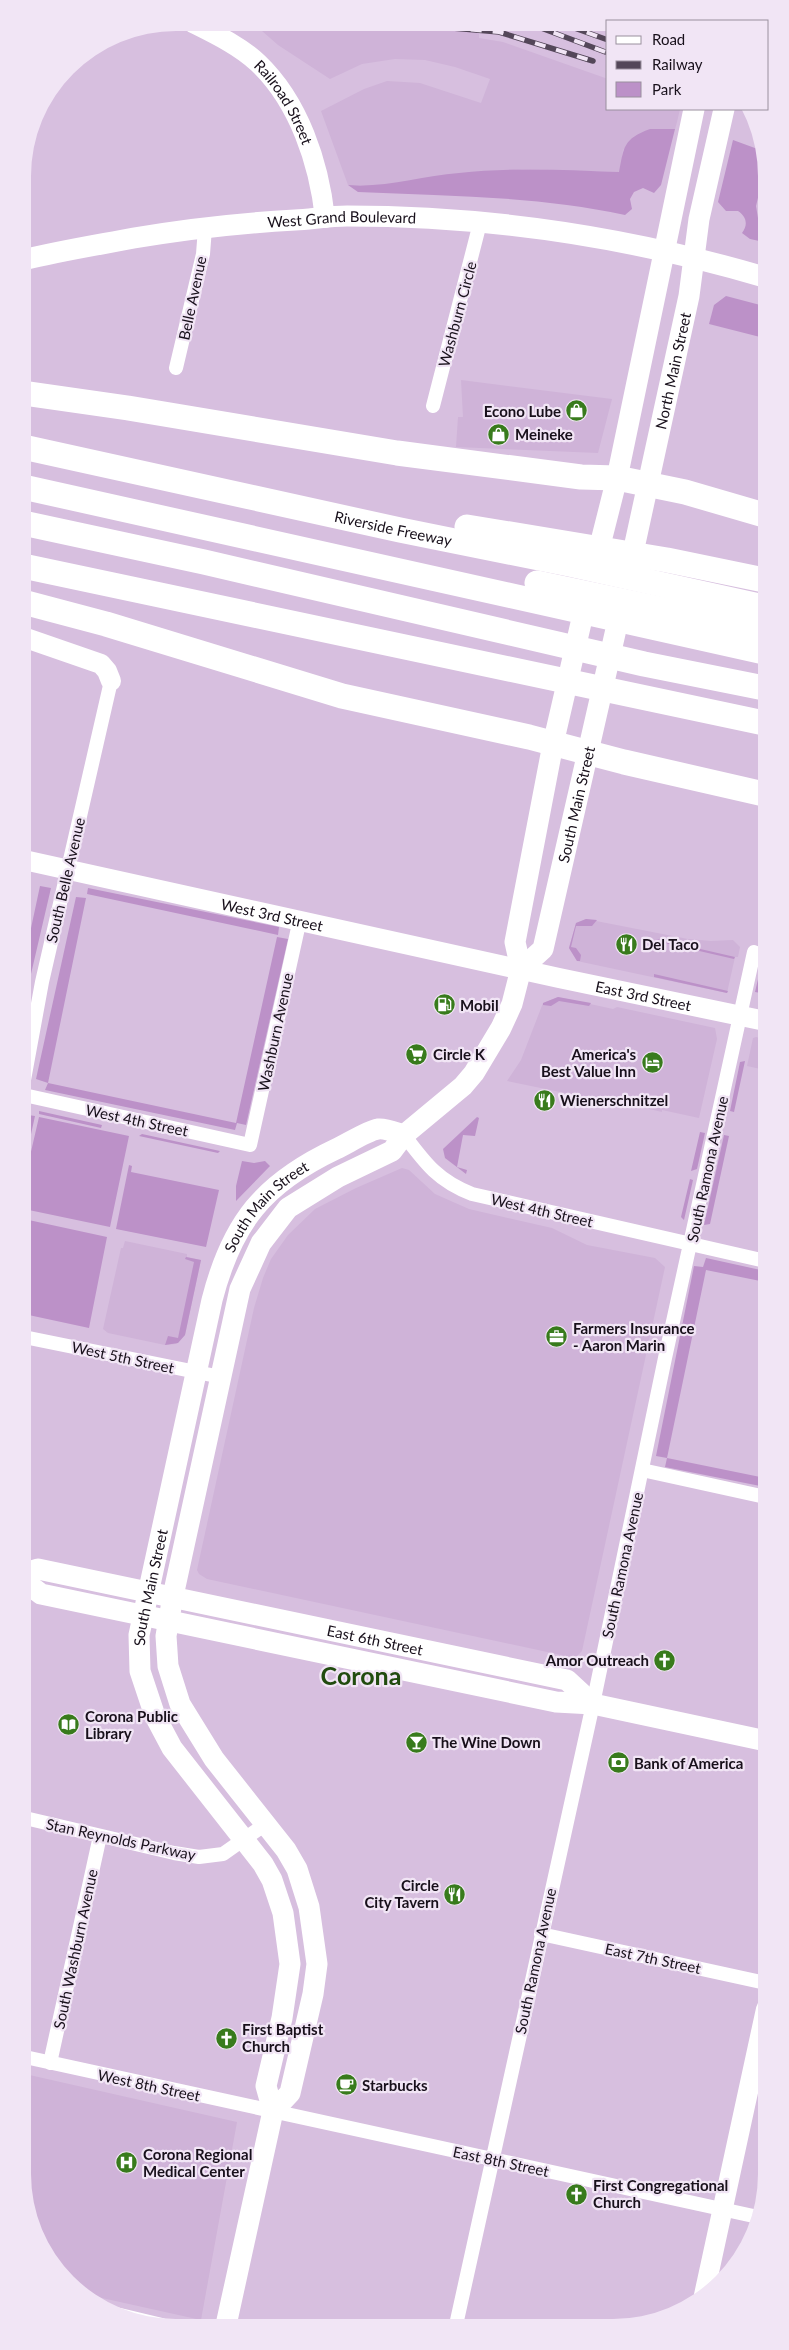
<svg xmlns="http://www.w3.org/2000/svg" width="789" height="2350" font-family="Lato,sans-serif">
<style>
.built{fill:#cfb3d8}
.green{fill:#bc91c8}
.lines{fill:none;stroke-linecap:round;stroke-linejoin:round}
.street{stroke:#fff;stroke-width:14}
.secondary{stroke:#fff;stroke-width:20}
.primary{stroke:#fff;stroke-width:21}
.highway{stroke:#fff;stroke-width:25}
.rail-casing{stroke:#544759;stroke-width:5.5}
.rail{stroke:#f1e5f5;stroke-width:4;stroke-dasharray:11;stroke-linecap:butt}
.labels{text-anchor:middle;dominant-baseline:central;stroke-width:4.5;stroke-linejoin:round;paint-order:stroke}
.street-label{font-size:15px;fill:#18101b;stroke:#f1e5f5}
.poi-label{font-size:15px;font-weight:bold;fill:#18101b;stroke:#f1e5f5;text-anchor:start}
.town-label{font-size:25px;font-weight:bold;fill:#214b0f;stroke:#f1e5f5}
</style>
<rect width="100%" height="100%" fill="#d7bfdf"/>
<!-- built -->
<path class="built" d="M253,23L479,24V38L503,42L608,79V109H680L677,122L675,129H650L623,150L620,172L522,169L380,185H348L321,111L364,89L387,81L420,83L481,103L490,79L455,67L425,60L395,59L362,64L330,79L278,45Z
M461,380L612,399L598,453L456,447L458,417H463Z
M586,919L688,939L711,941L733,940L740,947L738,957H735L727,993L577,961L569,948L576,923Z
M558,997L613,1009L617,1007L715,1028L717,1039L699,1118L662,1110V1112L624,1103L623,1105L507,1081L521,1060L543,1003Z
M756,1037L765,1039V1070L747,1066L753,1038Z
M402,1168L409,1170L435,1194L469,1209L552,1228L587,1245L655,1258L665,1267L582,1651L575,1658L207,1579L199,1574L197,1570L254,1308L263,1278L271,1259L288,1235L315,1209L356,1188Z
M125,1241L187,1254V1257L201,1260L185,1335L176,1344L165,1345L108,1333L103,1329L121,1248H123Z
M25,2074L237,2122L201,2320L84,2294L68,2283L43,2250L26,2204Z"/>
<!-- green -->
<path class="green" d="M650,129H675L661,185L654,193L643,188L634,192L630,199L632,209L625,215C538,196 447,196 358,192L348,185C385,188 422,176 459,173C512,167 566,170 619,172C624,147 623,139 650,129Z
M733,140L763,151L764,173L756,206L758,218L764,225V242L750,239L742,233C748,225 747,217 738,211H726L718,202Z
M726,296L764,306V338L709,324L714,305Z
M40,886L51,888L24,1004V961Z
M88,888L279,927L278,935L87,894Z
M76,897L86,898L48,1083L236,1123L277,937L288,939L246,1125L237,1123L235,1130L45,1090L48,1083L36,1079Z
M586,919L597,920L592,926H576L571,947L576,948L581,955L580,961H577L569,948L576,923Z
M657,939L735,957L734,959L656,941Z
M765,949V978L761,993L755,992Z
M654,974L728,991L727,993L654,977Z
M558,997L591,1003L589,1006L559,1001L551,1006L543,1005V1003Z
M745,1061L734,1112L730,1111L740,1062Z
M39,1111L102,1125L101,1128L39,1114Z
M28,1115L35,1116L24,1166V1126Z
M39,1117L129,1136L110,1227L24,1209V1182Z
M477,1117L479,1118L475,1136L463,1135L457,1167L467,1170L466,1174L445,1158L443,1149Z
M700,1132L705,1133L697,1169L691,1171Z
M142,1134L220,1151L218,1153L139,1136Z
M724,1135L729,1136L710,1224L704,1225Z
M242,1161L254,1163L265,1161L270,1166L236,1201V1186Z
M129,1165L132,1166L131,1172L219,1190L206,1247L116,1229Z
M690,1179L693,1180L684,1220L681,1217Z
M24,1219L107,1237L89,1328L24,1314Z
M186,1257L201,1260L185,1335L178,1343L165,1345L168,1336L178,1338L194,1262L185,1259Z
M706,1258L765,1271V1282L706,1270L667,1458L765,1478V1487L665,1467L667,1458L656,1456L694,1266L703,1267Z"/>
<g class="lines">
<!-- street -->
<path class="street" d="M176,368L203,254L205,228
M433,406L480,223
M24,1080L42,982L111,681
M24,1095L250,1145L300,919
M404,1135C425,1163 438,1181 472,1194L765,1261
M24,1337L221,1377
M642,1470L765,1497
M25,1818L174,1853L199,1857L223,1854L267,1823
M541,1934L766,1983
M25,2057L758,2217
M50,2063L100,1836
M116,2314L162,2325
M456,2325L593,1704L665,1358L754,952"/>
<!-- secondary -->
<g class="secondary">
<path id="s1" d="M193,23C215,34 240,46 258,63C299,102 319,163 325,218"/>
<path d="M23,637L101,664L107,671L111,681"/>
<path id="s2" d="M24,860L559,978L765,1021"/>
<path d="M704,2295L766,2009"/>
</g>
<!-- primary -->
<g class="primary">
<path id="s3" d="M23,260C59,251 97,245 134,238C187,229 241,223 295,220C312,219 330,216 347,216C488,216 629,237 764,277"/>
<path d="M595,565L617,478L694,109"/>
<path id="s4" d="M629,571L689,296L699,219L724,109"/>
<path id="s5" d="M521,969L543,949L622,603"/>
<path id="s6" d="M25,1573L38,1569L567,1680L593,1704"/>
<path d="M25,1582L41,1594L556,1702L593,1704L766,1741"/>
<path d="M273,2111L290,2093L313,1994L317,1964L309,1907L297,1869L286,1850L214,1759L180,1704L168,1666L166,1636L173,1596L240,1289L261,1243L288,1208L338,1177L392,1151L404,1135L463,1086L474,1073L501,1028L512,1004L521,969L515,942L553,744L587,597"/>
<path id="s7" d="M226,2325L273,2111L266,2086L282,2018L290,1964L283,1913L272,1880L263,1864L172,1748L155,1716L140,1671L139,1635L212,1300C232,1222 264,1183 336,1149C347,1144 367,1131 378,1129C386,1128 397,1133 404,1135"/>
</g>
<!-- highway -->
<g class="highway">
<path d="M23,393L128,408L397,453L581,477L617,478L685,492L764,515"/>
<path id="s8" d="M23,447L400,530L569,564L764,607"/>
<path d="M23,487L764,652"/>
<path d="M23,523L204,562L644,664L764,688"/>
<path d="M467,527L667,560L764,580"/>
<path d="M23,566L764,723"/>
<path d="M537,583L764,631"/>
<path d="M23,602L106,624L342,696L529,737L624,762L764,794"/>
</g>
<defs>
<path id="rail" d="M405,24L499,32L593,61
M533,25L608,53
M566,25L608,40"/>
</defs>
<!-- rail casing -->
<use href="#rail" class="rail-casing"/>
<!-- rail -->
<use href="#rail" class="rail"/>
</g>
<!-- icons -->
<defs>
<symbol id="shop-disc" viewBox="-11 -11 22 22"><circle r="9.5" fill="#387b1c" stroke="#f1e5f5"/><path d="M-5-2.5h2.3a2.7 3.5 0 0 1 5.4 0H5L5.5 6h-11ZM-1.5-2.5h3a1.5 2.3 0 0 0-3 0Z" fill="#fff"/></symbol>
<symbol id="restaurant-disc" viewBox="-11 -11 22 22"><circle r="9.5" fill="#387b1c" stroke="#f1e5f5"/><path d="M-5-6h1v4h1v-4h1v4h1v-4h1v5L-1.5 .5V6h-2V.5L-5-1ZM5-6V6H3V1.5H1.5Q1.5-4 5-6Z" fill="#fff"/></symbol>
<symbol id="fuel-disc" viewBox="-11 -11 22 22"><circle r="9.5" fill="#387b1c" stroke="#f1e5f5"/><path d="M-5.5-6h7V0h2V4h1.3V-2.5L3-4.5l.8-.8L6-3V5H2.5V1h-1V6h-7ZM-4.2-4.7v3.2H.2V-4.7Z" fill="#fff"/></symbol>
<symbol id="supermarket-disc" viewBox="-11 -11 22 22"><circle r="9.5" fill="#387b1c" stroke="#f1e5f5"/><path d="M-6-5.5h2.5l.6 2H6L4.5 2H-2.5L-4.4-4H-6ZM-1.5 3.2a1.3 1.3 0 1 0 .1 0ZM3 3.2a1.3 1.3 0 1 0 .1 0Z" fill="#fff"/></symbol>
<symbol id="hotel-disc" viewBox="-11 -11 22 22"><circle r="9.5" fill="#387b1c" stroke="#f1e5f5"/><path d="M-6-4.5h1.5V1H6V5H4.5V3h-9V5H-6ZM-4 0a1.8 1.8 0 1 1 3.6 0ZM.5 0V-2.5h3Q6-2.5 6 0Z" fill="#fff"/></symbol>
<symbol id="office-disc" viewBox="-11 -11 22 22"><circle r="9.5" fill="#387b1c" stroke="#f1e5f5"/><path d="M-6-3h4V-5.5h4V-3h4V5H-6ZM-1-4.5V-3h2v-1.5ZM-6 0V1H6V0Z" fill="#fff"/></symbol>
<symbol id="church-disc" viewBox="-11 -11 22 22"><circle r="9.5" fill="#387b1c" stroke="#f1e5f5"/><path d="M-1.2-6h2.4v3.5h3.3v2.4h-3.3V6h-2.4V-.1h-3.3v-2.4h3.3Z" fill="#fff"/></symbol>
<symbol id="library-disc" viewBox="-11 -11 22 22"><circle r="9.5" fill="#387b1c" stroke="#f1e5f5"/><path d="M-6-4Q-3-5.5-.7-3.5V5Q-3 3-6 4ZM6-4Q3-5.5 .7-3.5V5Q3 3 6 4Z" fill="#fff"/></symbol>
<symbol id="bar-disc" viewBox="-11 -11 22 22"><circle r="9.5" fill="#387b1c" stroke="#f1e5f5"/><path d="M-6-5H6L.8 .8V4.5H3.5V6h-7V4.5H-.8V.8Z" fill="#fff"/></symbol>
<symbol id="bank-disc" viewBox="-11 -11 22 22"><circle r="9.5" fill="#387b1c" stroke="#f1e5f5"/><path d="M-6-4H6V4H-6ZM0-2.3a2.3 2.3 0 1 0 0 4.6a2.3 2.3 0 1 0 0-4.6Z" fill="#fff"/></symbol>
<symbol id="cafe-disc" viewBox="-11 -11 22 22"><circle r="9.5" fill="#387b1c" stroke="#f1e5f5"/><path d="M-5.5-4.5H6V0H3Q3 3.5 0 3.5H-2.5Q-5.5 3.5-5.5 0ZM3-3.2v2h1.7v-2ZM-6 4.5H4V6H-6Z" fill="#fff"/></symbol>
<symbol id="hospital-disc" viewBox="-11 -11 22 22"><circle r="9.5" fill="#387b1c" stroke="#f1e5f5"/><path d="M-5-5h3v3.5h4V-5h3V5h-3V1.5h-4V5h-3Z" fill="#fff"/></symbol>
</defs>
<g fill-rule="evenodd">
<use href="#shop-disc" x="564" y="398" width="25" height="25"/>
<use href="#shop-disc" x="486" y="422" width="25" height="25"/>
<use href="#restaurant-disc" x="614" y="932" width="25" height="25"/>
<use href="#fuel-disc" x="432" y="992" width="25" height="25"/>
<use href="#supermarket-disc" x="404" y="1042" width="25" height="25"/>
<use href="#hotel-disc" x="640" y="1050" width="25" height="25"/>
<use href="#restaurant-disc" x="532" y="1088" width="25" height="25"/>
<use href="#office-disc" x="544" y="1324" width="25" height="25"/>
<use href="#church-disc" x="652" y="1648" width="25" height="25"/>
<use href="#library-disc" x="56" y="1712" width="25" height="25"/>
<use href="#bar-disc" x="404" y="1730" width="25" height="25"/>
<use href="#bank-disc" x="606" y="1750" width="25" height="25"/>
<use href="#restaurant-disc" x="442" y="1882" width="25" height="25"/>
<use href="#church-disc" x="214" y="2026" width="25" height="25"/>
<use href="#cafe-disc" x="334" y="2072" width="25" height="25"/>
<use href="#hospital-disc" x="114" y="2150" width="25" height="25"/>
<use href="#church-disc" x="564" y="2182" width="25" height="25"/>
</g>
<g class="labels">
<!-- street labels -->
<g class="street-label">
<text stroke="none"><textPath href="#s1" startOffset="124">Railroad Street</textPath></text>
<text stroke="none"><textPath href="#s3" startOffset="322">West Grand Boulevard</textPath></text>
<text transform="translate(192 298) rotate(-78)">Belle Avenue</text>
<text transform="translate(457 314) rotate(-75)">Washburn Circle</text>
<text stroke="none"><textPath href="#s4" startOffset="205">North Main Street</textPath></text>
<text stroke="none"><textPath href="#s8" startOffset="379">Riverside Freeway</textPath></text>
<text stroke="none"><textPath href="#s5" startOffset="178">South Main Street</textPath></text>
<text transform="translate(65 880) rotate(-77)">South Belle Avenue</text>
<text stroke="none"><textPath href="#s2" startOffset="254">West 3rd Street</textPath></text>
<text stroke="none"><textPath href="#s2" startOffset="634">East 3rd Street</textPath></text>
<text transform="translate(275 1032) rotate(-78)">Washburn Avenue</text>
<text transform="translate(137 1120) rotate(12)">West 4th Street</text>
<text transform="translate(707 1169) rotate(-78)">South Ramona Avenue</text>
<text stroke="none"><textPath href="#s7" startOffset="1195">South Main Street</textPath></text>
<text transform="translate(542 1210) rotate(13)">West 4th Street</text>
<text transform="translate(123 1357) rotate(12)">West 5th Street</text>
<text transform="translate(622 1565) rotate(-78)">South Ramona Avenue</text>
<text stroke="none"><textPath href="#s7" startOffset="790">South Main Street</textPath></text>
<text stroke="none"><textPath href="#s6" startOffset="358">East 6th Street</textPath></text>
<text transform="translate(121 1839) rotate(12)">Stan Reynolds Parkway</text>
<text transform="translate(75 1949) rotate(-78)">South Washburn Avenue</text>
<text transform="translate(653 1958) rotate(12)">East 7th Street</text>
<text transform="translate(535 1961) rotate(-78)">South Ramona Avenue</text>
<text transform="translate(149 2085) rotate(12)">West 8th Street</text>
<text transform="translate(501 2161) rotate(12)">East 8th Street</text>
</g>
<!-- poi labels -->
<g class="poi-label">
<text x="561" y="411" text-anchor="end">Econo Lube</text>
<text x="515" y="434">Meineke</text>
<text x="642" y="944">Del Taco</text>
<text x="460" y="1005">Mobil</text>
<text x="433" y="1054">Circle K</text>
<text x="636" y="1054" text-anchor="end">America's<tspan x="636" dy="17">Best Value Inn</tspan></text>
<text x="560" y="1100">Wienerschnitzel</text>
<text x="573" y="1328">Farmers Insurance<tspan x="573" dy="17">- Aaron Marin</tspan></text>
<text x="649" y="1660" text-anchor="end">Amor Outreach</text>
<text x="85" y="1716">Corona Public<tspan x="85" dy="17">Library</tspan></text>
<text x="432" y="1742">The Wine Down</text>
<text x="634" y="1763">Bank of America</text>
<text x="439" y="1885" text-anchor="end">Circle<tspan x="439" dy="17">City Tavern</tspan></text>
<text x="242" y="2029">First Baptist<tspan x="242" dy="17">Church</tspan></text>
<text x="362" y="2085">Starbucks</text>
<text x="143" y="2154">Corona Regional<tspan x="143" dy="17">Medical Center</tspan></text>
<text x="593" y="2185">First Congregational<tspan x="593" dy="17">Church</tspan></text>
</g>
<!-- town labels -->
<g class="town-label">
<text x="361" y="1675">Corona</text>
</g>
</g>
<!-- crop -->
<path d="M0 0H789V2350H0ZM176 31H613A145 145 0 0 1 758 176V2174A145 145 0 0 1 613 2319H176A145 145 0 0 1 31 2174V176A145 145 0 0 1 176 31Z" fill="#f1e5f5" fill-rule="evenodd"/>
<!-- legend -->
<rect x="606" y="20" width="162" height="90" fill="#f1e5f5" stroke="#9a909e"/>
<rect x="616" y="36" width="25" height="8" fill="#ffffff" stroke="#9a909e"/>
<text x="652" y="45" font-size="15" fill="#18101b">Road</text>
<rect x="616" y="61" width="25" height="8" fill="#544759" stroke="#9a909e"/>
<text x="652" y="70" font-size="15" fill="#18101b">Railway</text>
<rect x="616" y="82" width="25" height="15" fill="#bc91c8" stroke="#9a909e"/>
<text x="652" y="95" font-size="15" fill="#18101b">Park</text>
</svg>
